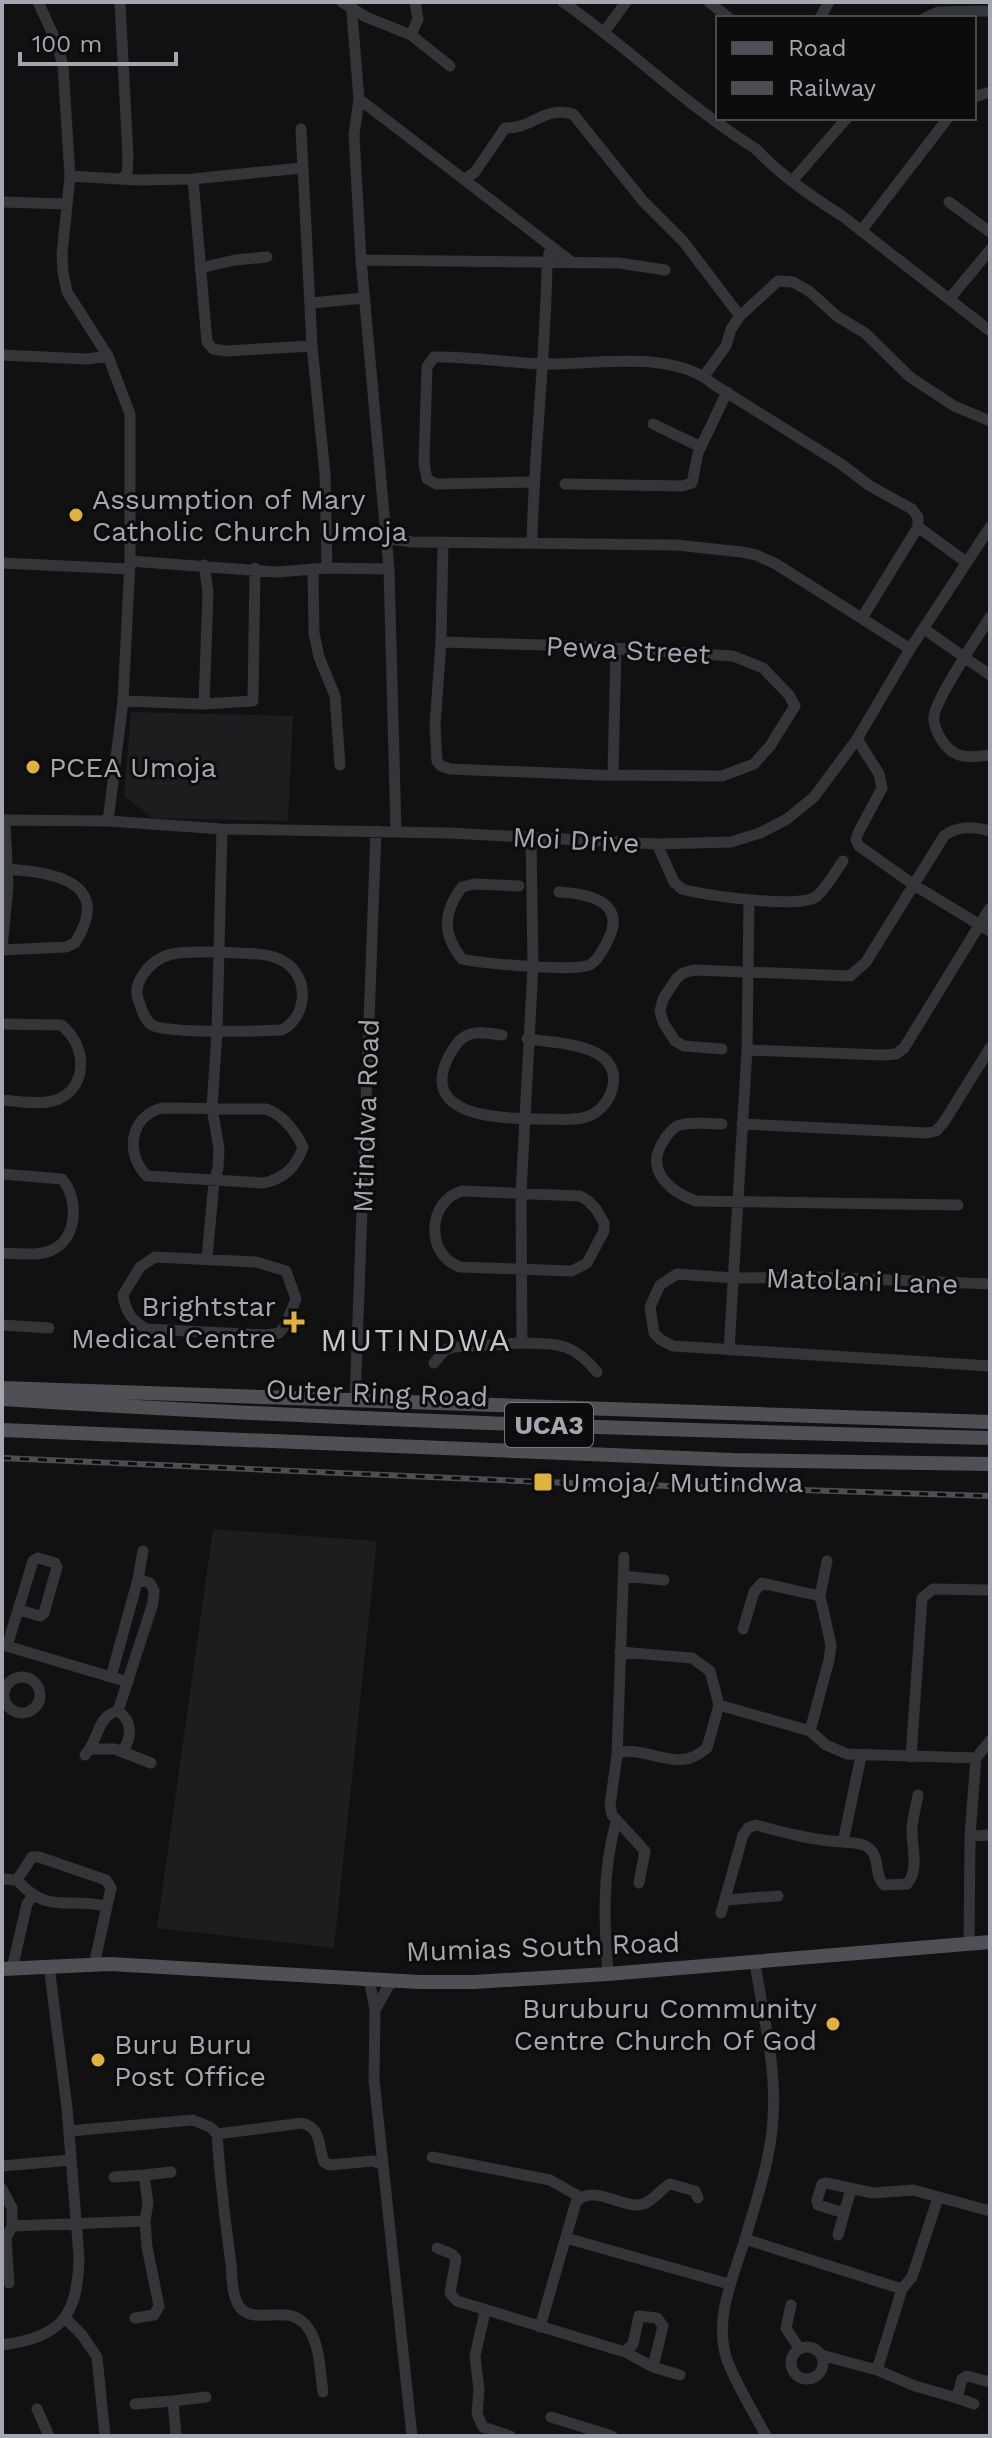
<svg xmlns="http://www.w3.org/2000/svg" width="992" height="2438" font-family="'Work Sans',sans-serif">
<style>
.built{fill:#1d1d1f}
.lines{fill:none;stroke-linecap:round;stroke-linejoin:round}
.minor{stroke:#343539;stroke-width:11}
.major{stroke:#4e5055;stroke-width:14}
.rail-casing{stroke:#4d4e53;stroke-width:6}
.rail{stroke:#0c0c0d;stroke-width:3;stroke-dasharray:9;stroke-linecap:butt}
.poi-dot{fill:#e0b23b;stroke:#0c0c0d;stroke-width:3}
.labels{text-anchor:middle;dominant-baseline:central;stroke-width:6;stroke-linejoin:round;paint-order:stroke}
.shield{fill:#0c0c0d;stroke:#767880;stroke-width:2}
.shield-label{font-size:26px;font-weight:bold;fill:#a3a7b1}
.poi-label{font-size:28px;fill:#a3a7b1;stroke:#0c0c0d;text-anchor:start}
.street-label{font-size:28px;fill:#a3a7b1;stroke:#0c0c0d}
.quarter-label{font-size:32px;letter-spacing:2px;fill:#c4c6ce;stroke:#0c0c0d}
</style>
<rect width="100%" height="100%" fill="#111112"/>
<!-- built -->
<path class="built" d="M131,712L293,716L288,821L152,818L124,796Z
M213,1529L377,1541L334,1948L157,1928Z"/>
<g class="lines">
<!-- minor -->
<path class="minor" d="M38,2L57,43L63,66L70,176L62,254L63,272L67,292L108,356L130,414V561L123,701L108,821
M120,2L128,157L127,174L122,178
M342,2L366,17L411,35L450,66
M351,2L359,99L354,135L361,260L389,569L396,831
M563,2C629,48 688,107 756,149C780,175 812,197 841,215L990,331
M709,2L729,18
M820,18L829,2
M925,18L938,12L990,11
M605,31L626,2
M411,35L418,19L415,2
M974,97L990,92
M359,99L573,263
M70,176L136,180L193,179L302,168
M193,179L207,342L213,349L226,351L312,346L301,129
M465,179L475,172L505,128C536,128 542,106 573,114L643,201L683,241L740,316
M793,180L847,118
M2,202L67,204
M949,202L990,232
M861,231L948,118
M361,260L619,263L665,270
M200,268L235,260L267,257
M950,298L990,250
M311,303L364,298
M312,346L325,474L327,568
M2,355L87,359L108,356
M704,376L726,346L731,329L740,316L778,281L793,282L809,291L838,317L865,333L910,377L954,406L990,421
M653,424L701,447
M533,482L436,484L427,479L424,463L427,367L434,357C471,356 508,363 545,364C595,365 673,349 713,384L841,464L870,486L912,509L918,517V527L862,618
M565,484L682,486L692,483L698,453L727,392
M918,527L966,562
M385,538L412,542L676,545L742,552L756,555L776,564L910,649
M532,542C534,448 546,355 547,262L551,246
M130,561L277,572L327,568L389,569
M2,563L129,569
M204,565L208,592L204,704
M313,569L314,633L319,657L335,696L340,765
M990,617C979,635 936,698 934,716C933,723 937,733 941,739C954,760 968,758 990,755
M924,629L990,675
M441,642L582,646L733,656L763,668L789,695L795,706L770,746L754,764L722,776L598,775L450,769L441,766L437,761L435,726L441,642L443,542
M123,701L204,704L253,701L255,568
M857,739L879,774L882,788L858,833L856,840L859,846L914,885L990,931
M613,774L616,649
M2,820L108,821L222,829L449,833L657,844L731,842L760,833L787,819L814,797L857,739L910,649L990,527
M531,837L533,966L521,1194L522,1343C558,1344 572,1342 597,1372
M657,844L674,882L682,889C705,895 801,910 817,896C827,887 835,872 843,861
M2,869C49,871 115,880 75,943L66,947L2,950
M519,886L474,884L462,887C443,912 442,934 462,959C480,963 579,973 591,964C598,960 602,951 606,944C629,903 592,894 559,892
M2,948L8,887L5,820
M220,952C239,954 266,951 283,961C310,976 308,1016 282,1030C260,1031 167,1034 152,1025C144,1020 141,1007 138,999C135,990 138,983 142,976C162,946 188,953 220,952Z
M2,1024L61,1025C88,1045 89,1091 53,1101C38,1105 17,1101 2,1100
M502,1035C476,1032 464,1028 450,1054C415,1118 503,1119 543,1119C557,1119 573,1121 586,1117C600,1113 610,1100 613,1086C621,1043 555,1043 527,1039
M722,1049L684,1046L675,1041L663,1022L660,1011L663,999L676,979L683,973L694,970L850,976L866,962L944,836C956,826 975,826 990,831
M747,1050L882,1055L896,1054L904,1048L990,908
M162,1108L266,1109C284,1115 295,1131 303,1147C296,1167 285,1178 264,1183L147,1176C125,1154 129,1117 162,1108Z
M722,1124C709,1124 689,1121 677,1126C670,1130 665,1138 661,1145C646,1173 673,1193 696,1201L958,1205
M742,1124L927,1133L936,1131L944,1122L990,1048
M2,1174L62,1179C79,1199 78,1238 52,1250C38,1257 17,1253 2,1253
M462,1191L580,1196L587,1200L596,1209L604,1223V1231L587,1263L572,1271L460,1267C425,1255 427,1201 462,1191Z
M155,1257L256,1262L286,1271L296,1299L285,1326L279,1333L267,1335L147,1329C133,1323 125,1310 123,1295L140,1267Z
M207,1258L214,1182L218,1168L219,1149L212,1108L217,1031L222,829
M990,1284L817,1277L734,1278L677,1274L660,1285L650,1307L654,1333L661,1340L673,1346L990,1366
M2,1325L49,1328
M729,1350L747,1050L749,900
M434,1363L445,1350L453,1347L522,1343
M355,1400L376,831
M623,1576L664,1580
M743,1629L754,1592L762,1583L820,1596
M3,1645L128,1682
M7,1646L33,1561L38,1558L55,1563L57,1567L44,1613L40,1616L19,1610
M620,1652L692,1658L710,1671L719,1705L707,1748C702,1752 696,1756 690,1758C669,1766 632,1743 617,1755L610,1805L612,1815L645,1851L639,1883
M111,1677L138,1579L143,1551
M4 1695a18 18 0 1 1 36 0a18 18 0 1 1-36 0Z
M719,1705L810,1731L826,1745L847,1754L976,1758
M118,1711L153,1603L154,1591L150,1583L138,1579
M118,1711C133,1721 132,1738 122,1752
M810,1731L829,1660L831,1645L820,1596L827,1561
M92,1749H115L151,1763
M85,1755C99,1741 96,1716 118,1711
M617,1755L624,1557
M911,1757L922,1598L933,1589L990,1590
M970,1836L990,1835
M843,1842L861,1756
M2,1879L17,1880C48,1915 66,1897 105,1906
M17,1880L32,1857H39L106,1880L111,1888L94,1965
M725,1900L778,1896
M721,1913L743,1835L748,1828L756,1825C785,1833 812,1840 842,1842C852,1843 864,1842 871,1850C880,1860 874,1875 884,1885L907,1884C920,1870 911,1844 912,1827C913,1817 916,1806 918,1795
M969,1943L970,1836L976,1758L990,1741
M755,1962C762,2013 777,2065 773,2118C771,2158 757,2198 746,2236C734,2276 713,2318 727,2360C737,2386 753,2411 766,2436
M12,1969L27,1904L32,1897
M608,1974C604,1923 602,1872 616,1822
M369,1978L375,2010L374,2080L412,2436
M375,2010L389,1985L397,1980
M69,2131L193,2120L210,2127L217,2134
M432,2157L550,2180L580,2197
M2,2166L71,2160
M144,2175L171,2172
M114,2177L144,2175L148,2203L145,2221
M2,2189L12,2208V2226L145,2221L147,2247L159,2306L154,2315L135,2318
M844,2213L818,2205L817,2200L822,2184L826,2183L873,2193L913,2190L990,2211
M838,2235L851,2189
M566,2238L729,2284
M745,2239L902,2289L877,2370L915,2386L957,2398
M437,2248L452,2254L456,2259L450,2293L457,2301L625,2352L653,2367L680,2375
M9,2283L6,2238L12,2226
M902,2289L912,2277L938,2198
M791,2305L786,2328L799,2348
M485,2312L475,2356L479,2390L477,2414L483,2427L510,2436
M65,2318L82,2335L97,2357L105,2436
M540,2327L576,2202C593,2184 618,2206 638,2205C652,2204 659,2190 670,2184L695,2191L698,2198
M2,2345C61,2337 78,2317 79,2257L67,2108L49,1966
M791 2363a16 16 0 1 1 32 0a16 16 0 1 1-32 0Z
M625,2352L633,2344L639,2316L657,2318L663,2326L653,2367
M821,2355L877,2370
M323,2392C320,2373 320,2347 310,2331C291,2298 255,2329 239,2306C232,2295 232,2277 231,2264C225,2220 220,2177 217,2134L302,2123C322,2128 318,2146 324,2162L330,2165L373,2161L383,2165
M173,2401L206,2397
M135,2404L173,2401L176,2436
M974,2404L957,2398L962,2379L967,2376L990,2382
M37,2409L49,2436
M551,2417L612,2436"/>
<!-- major -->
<path class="major" d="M2,1388L990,1422
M2,1399C331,1420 660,1430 990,1438
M2,1430L733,1460L990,1464
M2,1969L110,1964L419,1982H474L608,1974L990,1942"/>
<defs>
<path id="rail" d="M2,1458L543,1482L990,1496"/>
</defs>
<!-- rail casing -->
<use href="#rail" class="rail-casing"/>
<!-- rail -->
<use href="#rail" class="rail"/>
</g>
<!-- markers -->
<g class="poi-dot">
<circle cx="76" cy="515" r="8"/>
<circle cx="33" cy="767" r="8"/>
<path d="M290 1310h8v8h8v8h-8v8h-8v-8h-8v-8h8z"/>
<rect x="533" y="1472" width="20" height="20" rx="4"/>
<circle cx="833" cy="2024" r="8"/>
<circle cx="98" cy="2060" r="8"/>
</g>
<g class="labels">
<!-- shield labels -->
<rect class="shield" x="505" y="1403" width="88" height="44" rx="6"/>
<g class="shield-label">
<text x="549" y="1425">UCA3</text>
</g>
<!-- poi labels -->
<g class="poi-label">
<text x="92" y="499">Assumption of Mary<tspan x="92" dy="32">Catholic Church Umoja</tspan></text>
<text x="49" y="767">PCEA Umoja</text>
<text x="276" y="1306" text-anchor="end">Brightstar<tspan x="276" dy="32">Medical Centre</tspan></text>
<text x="561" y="1482">Umoja/ Mutindwa</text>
<text x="817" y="2008" text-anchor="end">Buruburu Community<tspan x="817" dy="32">Centre Church Of God</tspan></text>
<text x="114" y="2044">Buru Buru<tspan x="114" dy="32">Post Office</tspan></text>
</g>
<!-- street labels -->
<g class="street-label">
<text transform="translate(628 650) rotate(3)">Pewa Street</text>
<text transform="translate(576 840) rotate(3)">Moi Drive</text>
<text transform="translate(366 1116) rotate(-88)">Mtindwa Road</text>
<text transform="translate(862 1281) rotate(2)">Matolani Lane</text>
<text transform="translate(377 1393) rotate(2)">Outer Ring Road</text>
<text transform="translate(543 1947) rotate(-2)">Mumias South Road</text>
</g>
<!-- quarter labels -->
<g class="quarter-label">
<text x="416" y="1340">MUTINDWA</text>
</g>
</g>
<!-- border -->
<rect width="992" height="2438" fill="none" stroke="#a3a7b1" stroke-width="8"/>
<!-- legend -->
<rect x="716" y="16" width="260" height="104" fill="#0c0c0d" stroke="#484a4f" stroke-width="2"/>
<rect x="732" y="42" width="40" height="12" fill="#4e5055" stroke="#484a4f" stroke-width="2"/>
<text x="788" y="56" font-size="24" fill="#a3a7b1">Road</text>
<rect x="732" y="82" width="40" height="12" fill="#4d4e53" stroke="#484a4f" stroke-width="2"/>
<text x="788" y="96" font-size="24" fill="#a3a7b1">Railway</text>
<!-- scale -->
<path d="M20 52v12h156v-12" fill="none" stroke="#a3a7b1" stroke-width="4"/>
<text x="32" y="52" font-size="24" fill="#a3a7b1" stroke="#0c0c0d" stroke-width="6" paint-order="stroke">100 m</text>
</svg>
